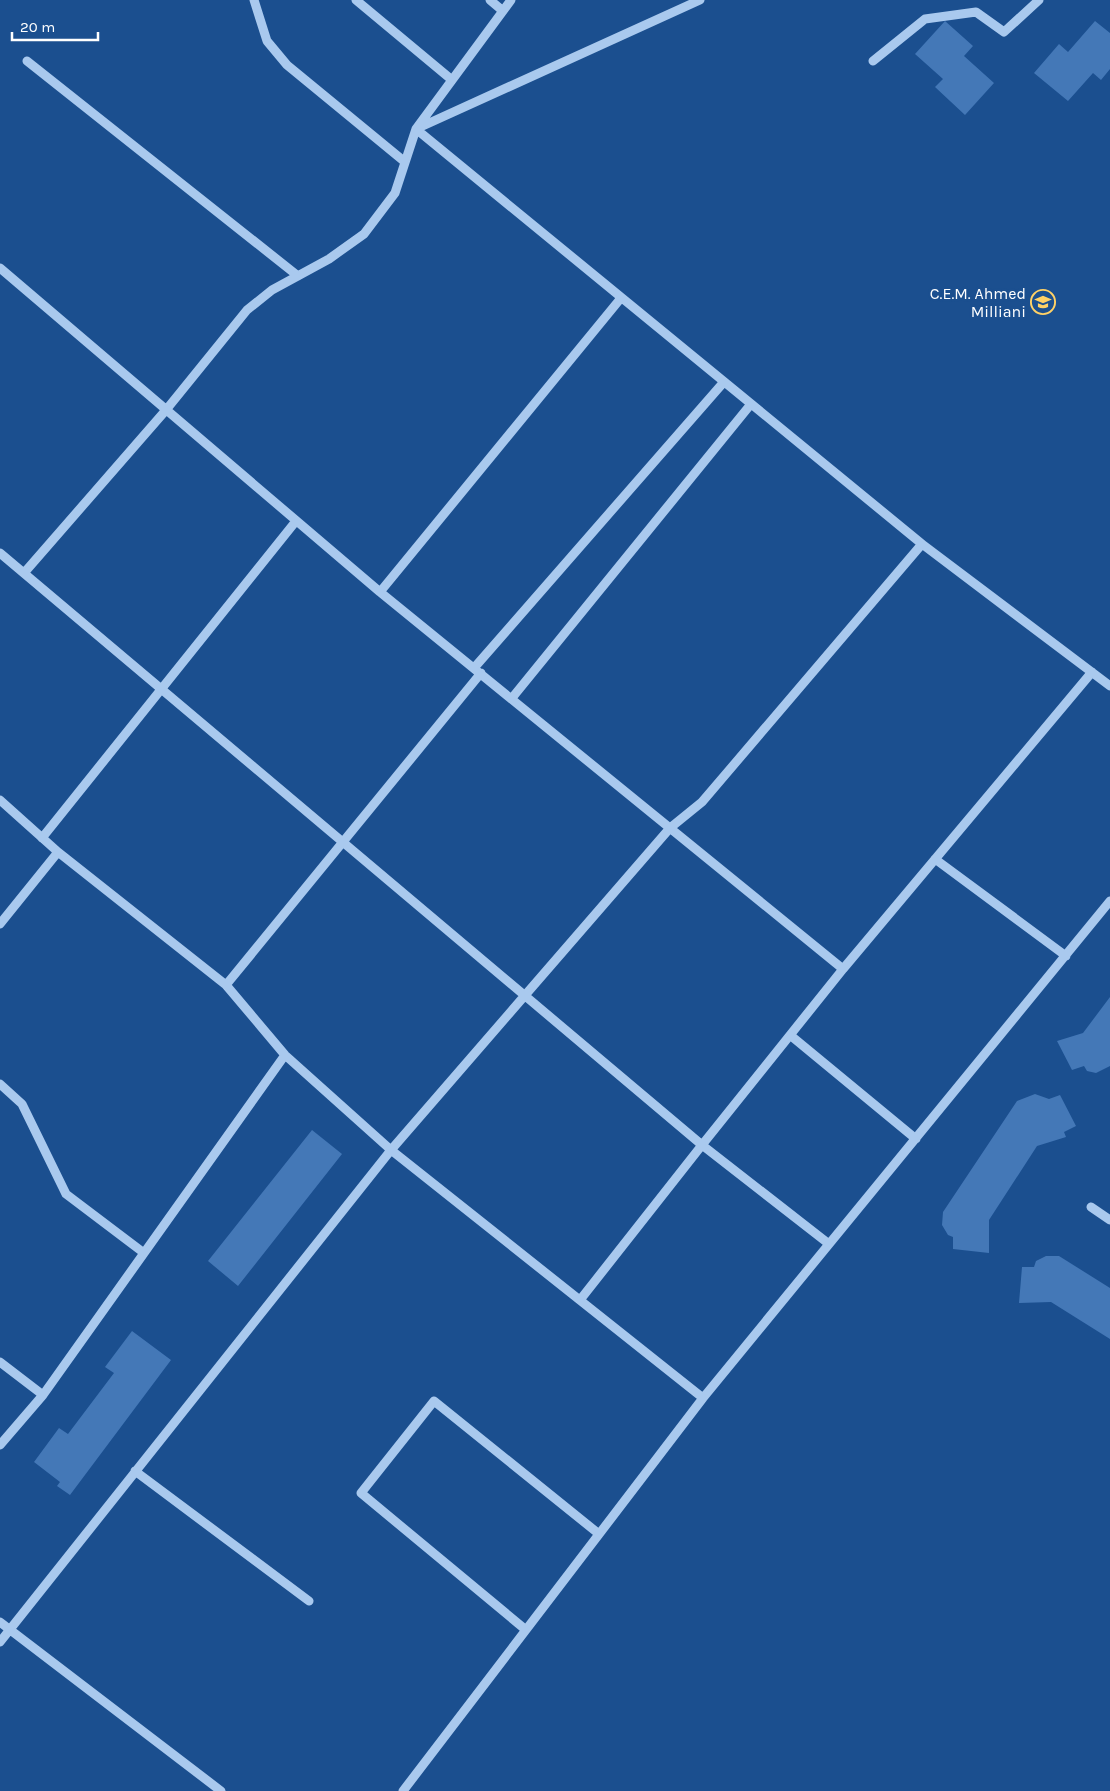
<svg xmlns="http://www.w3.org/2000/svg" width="1110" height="1791" font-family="Karla,sans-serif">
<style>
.building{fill:#4478b7}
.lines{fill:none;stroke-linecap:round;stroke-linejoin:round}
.minor{stroke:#a9c9ee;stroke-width:9}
.labels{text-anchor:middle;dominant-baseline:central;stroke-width:5;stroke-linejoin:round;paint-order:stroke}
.poi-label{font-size:16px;fill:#fff;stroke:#1b4f8f;text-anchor:end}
</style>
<rect width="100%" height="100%" fill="#1b4f8f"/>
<!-- building -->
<path class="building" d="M945,21L973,46L964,56L994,83L965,115L935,87L943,79L915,54Z
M1095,21L1110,33V69L1101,80L1093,73L1068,101L1034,73L1059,44L1068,52Z
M1110,997V1066L1096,1073L1087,1071L1084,1066L1072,1070L1057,1041L1083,1033Z
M1035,1094L1049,1099L1060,1095L1076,1126L1064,1132L1066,1137L1037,1146L989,1220V1253L953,1249V1237L948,1235L942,1225L943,1212L1017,1101Z
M312,1130L342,1154L238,1286L208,1261Z
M1046,1256H1059L1110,1288V1339L1051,1302L1019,1303L1022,1267H1034L1036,1261Z
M132,1331L171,1360L70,1495L57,1486L60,1482L34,1462L59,1428L68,1434L114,1373L105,1367Z"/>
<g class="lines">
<!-- minor -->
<path class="minor" d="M254,0L267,41L287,65L405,162
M356,0L452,80
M490,0L503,11
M700,0L416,129L922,544L1110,686
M27,61L298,276
M873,61L925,19L976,12L1004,32L1039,0
M0,268L380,592L843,969
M0,553L702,1145L829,1244
M24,573L166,410L247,310L272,290L329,259L364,234L395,193L416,129L511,0
M380,592L621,298
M474,668L723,383
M512,698L751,404
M0,800L58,852L226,985L285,1055L391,1150L703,1398
M42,838L296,521
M935,859L1066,956
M0,924L58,852
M226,985L481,673
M790,1035L916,1139
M0,1084L22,1104L66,1194L144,1253
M1091,1207L1110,1220
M580,1300L702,1145L843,969L1092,672
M0,1362L43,1395L0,1445
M43,1395L285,1055
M135,1471L309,1601
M0,1622L221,1791
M526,1630L361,1493L434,1401L599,1534
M0,1642L391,1150L670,828L702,802L922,544
M403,1791L703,1398L1110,901"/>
</g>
<!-- icons -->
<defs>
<symbol id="school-ring" viewBox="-11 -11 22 22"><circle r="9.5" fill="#1b4f8f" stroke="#ffd166" stroke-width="1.5"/><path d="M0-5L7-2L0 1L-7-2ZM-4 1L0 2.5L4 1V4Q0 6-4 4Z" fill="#ffd166"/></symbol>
</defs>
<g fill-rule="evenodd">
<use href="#school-ring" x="1029" y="288" width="28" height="28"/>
</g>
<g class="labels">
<!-- poi labels -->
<g class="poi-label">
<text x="1026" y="293">C.E.M. Ahmed<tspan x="1026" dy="18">Milliani</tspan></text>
</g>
</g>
<!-- scale -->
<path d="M12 32v8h86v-8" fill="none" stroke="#ffffff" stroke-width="2.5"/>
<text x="20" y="32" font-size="15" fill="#ffffff" stroke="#1b4f8f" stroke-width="4" paint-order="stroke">20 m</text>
</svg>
